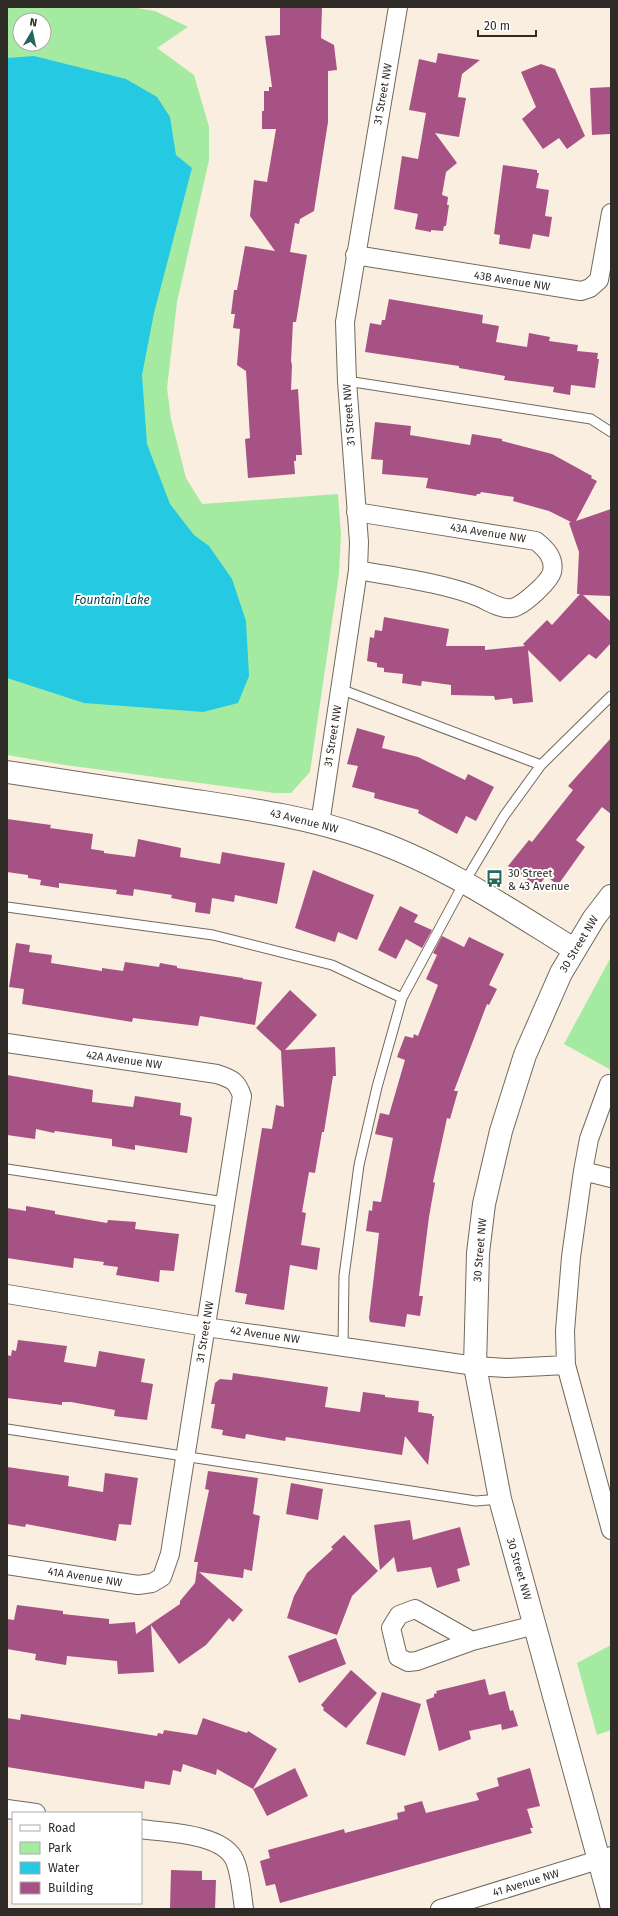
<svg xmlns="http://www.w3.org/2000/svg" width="618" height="1916" font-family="'Fira Sans',sans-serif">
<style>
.green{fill:#a4eba1;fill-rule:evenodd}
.water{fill:#25c9e2}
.building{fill:#a75284}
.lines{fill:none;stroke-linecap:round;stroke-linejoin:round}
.service-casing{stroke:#72695c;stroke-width:11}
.minor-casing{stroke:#72695c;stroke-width:20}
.tertiary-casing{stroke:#72695c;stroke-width:24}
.service{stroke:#fff;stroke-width:9}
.minor{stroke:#fff;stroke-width:18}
.tertiary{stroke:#fff;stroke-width:22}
.labels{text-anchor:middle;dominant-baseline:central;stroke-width:4;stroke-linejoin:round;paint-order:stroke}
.street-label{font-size:11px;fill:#2f2b26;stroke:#fff}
.poi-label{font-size:11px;fill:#2f2b26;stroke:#fff;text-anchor:start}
.water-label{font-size:12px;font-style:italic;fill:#004550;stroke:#fff}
</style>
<rect width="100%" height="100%" fill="#f9eedf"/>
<!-- green -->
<path class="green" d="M7,7H131L155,11L188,27L157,48L194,75L209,127V160L177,302L167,388L171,419L186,478L202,504L338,494L341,534L339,574L310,772L291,793H275L65,765L7,755ZM20,20H44V44H20Z
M611,957V1070L564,1044Z
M611,1645V1730L597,1735L577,1663Z"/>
<!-- water -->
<path class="water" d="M34,56L126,79L157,97L170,117L176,155L192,168L154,313L142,375L147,444L170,504L194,535L209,546L232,579L246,621L249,676L238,703L203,712L84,703L7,678V58Z"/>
<!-- building -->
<path class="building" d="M280,7H322L321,38L334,45L337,70L328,71V122L314,211L300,219L299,224L295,223L290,252L307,255L296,322H293L291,361L292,365L291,390L298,389L302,455H296V461H294L295,474L248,478L245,439L250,438L246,371L237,365L240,329L233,328L235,314H231L234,290H237L245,246L275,251L250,216L254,180L267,182L276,129H262V111H264V91H269V87H272L265,36L280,35Z
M438,53L480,60L462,74L458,97L466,98L459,137L435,133L457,163L446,172L442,195L448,197L447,205H449L446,226H444L443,231L431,230V232L415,229L418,214L394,209L402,156L418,159L426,113L409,110L419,59L436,63Z
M541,64L555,69L585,136L567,149L559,138L543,149L522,119L536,107L521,72Z
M611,87L610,134L592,135L590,88Z
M503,165L537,170V173H539L536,188L549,190L545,216L552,217L549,237L533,234L530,249L499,244L500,235L494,234Z
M389,299L483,315L482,323L499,326L496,342L527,347L529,333L550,337L549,341L578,345L577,351L598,353L597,359H599L595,388L571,385L570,395L553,392L554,387L504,380L505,376L459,368V366L365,352L370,323L381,325L382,320H385Z
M375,422L411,426L410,435L470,445L472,434L502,439V441L552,454L592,476L591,478L597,481L576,521L611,509V596L583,595L611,622V643L596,659L589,654L560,682L528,650L533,702L513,704L512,698L495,700L494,696L451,695V685L422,681L421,686L402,683L403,674L384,672V668L377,667V663L367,661L370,637L374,638L375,630L382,631L384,617L449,629L446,646H485V650L525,646L523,644L547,620L552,625L580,594H577L579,552L569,523L571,522L549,511L513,501L514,497L481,492L480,494H477L476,496L426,488L428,478L382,474L383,460L371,459Z
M357,728L385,736L382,748L418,757L465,780L468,774L494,787L476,821L466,816L457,834L418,813L419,810L374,798L375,793L352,787L358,766L347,764Z
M611,738V814L602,807L576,840L585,847L558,885L546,876L538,887L508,866L529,840L532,842L573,790L568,786Z
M7,819L51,825L50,828L93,834L91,849L104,851V853L135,857L138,839L181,848L180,857L220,864L222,852L285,863L277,904L235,895L234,902L212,898L210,914L195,912L196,903L171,898L172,895L134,889L133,896L116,894L117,890L59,883V888L40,885L41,880L28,878V875L7,872Z
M313,870L374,895L357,940L338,932L335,942L295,928Z
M400,906L418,915L414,922L432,930L422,948L406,939L396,959L378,950Z
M442,936L464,947L469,937L504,954L489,985L497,989L489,1005L487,1004L454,1091H458L450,1119L447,1118L433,1182L435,1183L429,1217L419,1296H423L420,1316L407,1314L405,1327L370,1322L369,1318L379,1233L366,1231L369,1210L372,1211L373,1201L381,1202L393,1138L375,1134L380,1113L389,1115L405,1060L397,1057L405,1036L413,1038L414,1034L418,1036L438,985L426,979L437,955L433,953Z
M16,943L30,945L29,952L52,955L51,963L102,971V968L123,971L125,962L159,967L160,963L177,966V968L243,978V979L262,982L255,1025L200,1016L198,1026L133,1018L132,1022L22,1004L24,989L9,987Z
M290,990L317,1015L285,1050L335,1047L336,1076H333L324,1132H322L315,1173L309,1172L302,1212L306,1213L301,1245L320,1248L317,1270L290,1265L284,1310L245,1304L247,1294L235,1292L262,1128L272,1129L276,1105L284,1107L281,1051L256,1028Z
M7,1075L93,1090L92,1102L133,1107L135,1096L181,1103L180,1115L191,1117L192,1119L187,1153L135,1145V1150L112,1146V1139L55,1131L54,1133L36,1129L35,1139L7,1135Z
M26,1206L55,1211V1214L107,1223L108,1220L136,1222L135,1229L179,1234L174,1271L160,1270L159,1282L116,1275L118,1267L103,1265L104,1262L74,1258L73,1268L7,1258V1208L26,1211Z
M18,1340L67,1346L64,1362L96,1367L99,1351L145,1359L141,1382L153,1384L147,1420L114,1416L115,1410L71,1402H62V1405L7,1398V1355L11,1356L12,1350L16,1351Z
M233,1373L328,1387L325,1407L360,1412L363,1392L385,1395V1397L419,1401L418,1412L432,1414V1416H434L428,1465L405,1436L402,1455L286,1437L285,1441L246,1434L245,1439L222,1435L223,1430L211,1428L215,1404H211L215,1383L220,1379L232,1380Z
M7,1467L69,1476L68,1486L103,1492L105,1473L138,1478L131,1525L119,1524L116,1541L26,1524L25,1527L7,1524Z
M208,1471L258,1478L253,1514L260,1516L252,1571L244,1569L243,1578L199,1572L243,1610L233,1622L229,1618L206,1645L179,1664L151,1625L154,1672L118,1674L117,1661L67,1656L66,1665L35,1660L36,1654L7,1649V1619L14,1620L17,1605L63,1611V1614L109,1619V1624L135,1622L136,1634L180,1604V1601L195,1583L198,1562H194L209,1490L205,1489Z
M291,1483L323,1489L318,1520L286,1514Z
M410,1520L413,1540L460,1527L470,1565L457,1569L460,1581L437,1588L431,1567L397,1572L394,1557L380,1570L374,1525Z
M344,1535L378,1571L352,1596L337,1635L287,1618L294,1596L307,1573L333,1549L331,1547Z
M336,1638L346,1664L299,1683L288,1656Z
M351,1670L377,1693L346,1728L323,1710L324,1708L321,1705Z
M485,1679L489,1695L505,1691L510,1711L513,1710L518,1726L502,1730L501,1724L469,1731L471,1739L439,1751L426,1700L434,1697V1694L437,1693L436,1691Z
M382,1692L421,1704L405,1756L366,1744Z
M21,1714L157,1736L158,1733L163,1734L164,1730L197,1735L203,1718L247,1733L248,1731L277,1749L253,1789L295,1768L308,1796L267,1816L253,1789L217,1769L216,1775L183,1764L181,1772L173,1770L170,1785L145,1781L144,1789L7,1767V1718L20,1720Z
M530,1768L540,1806L527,1809L533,1828H530L532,1833L280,1903L275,1884L266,1886L260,1861L270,1858L268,1850L344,1829L345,1833L398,1819L397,1813L405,1811L404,1806L422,1801L426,1813L479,1800L476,1793L499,1786L497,1778Z
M171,1870L202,1871V1880H216L215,1909H170Z"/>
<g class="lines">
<defs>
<path id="service" d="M347,381L591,419L611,432
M340,689L541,765
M7,907L213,935L332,965L402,998
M7,1169L225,1202
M343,1346L344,1276L359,1165L377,1087L402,998L464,883L504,816L541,765L611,696
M7,1429L476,1501L500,1499"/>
<path id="minor" d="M355,255L581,291L590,288L599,280L611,213
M356,512L536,541C546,549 555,558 552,572C549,582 523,606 512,608C501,610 488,601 478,597C444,583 395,577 358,570
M320,824L358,570L359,542L347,381L345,322L398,7
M7,1043L217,1074C232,1079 237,1081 242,1096L170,1554L162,1577L152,1583L138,1585L7,1565
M583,1171L589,1139L609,1084
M611,1178L583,1171L571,1257L565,1331L566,1365L611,1530
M7,1294L206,1327L475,1366L506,1368L566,1365
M472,1641L415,1609L399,1615L391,1628L398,1657L408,1662L417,1661L472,1641L535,1625
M7,1809L36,1813
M141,1829C167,1833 218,1833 233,1857C240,1868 242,1896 244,1909
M440,1909L611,1856"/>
<path id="tertiary" d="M7,772C68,781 129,791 190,800C249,809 308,817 364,837C440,862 507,908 575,950
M611,896L594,918L561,973L525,1055L501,1131L484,1204L478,1253L475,1366L500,1499L611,1904"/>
</defs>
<!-- service casing -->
<use href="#service" class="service-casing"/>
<!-- minor casing -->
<use href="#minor" class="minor-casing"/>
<!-- tertiary casing -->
<use href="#tertiary" class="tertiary-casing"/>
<!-- service -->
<use href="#service" class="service"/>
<!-- minor -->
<use href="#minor" class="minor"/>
<!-- tertiary -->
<use href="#tertiary" class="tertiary"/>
</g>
<!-- icons -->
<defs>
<symbol id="bus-bare" viewBox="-9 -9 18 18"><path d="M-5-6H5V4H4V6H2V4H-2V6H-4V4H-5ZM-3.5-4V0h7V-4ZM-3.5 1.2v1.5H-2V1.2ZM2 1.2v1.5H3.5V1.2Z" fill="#23695d" stroke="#fff" stroke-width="2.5" paint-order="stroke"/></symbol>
</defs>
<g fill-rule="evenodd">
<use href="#bus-bare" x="482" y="866" width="25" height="25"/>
</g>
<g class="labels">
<!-- street labels -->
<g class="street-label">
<text transform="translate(383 94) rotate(-80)">31 Street NW</text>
<text transform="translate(512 281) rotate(9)">43B Avenue NW</text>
<text transform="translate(349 415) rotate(-94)">31 Street NW</text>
<text transform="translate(488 533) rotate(9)">43A Avenue NW</text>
<text transform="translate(333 736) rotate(-81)">31 Street NW</text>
<text transform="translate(304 821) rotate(14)">43 Avenue NW</text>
<text transform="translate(579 944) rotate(-59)">30 Street NW</text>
<text transform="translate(124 1060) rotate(8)">42A Avenue NW</text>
<text transform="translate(480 1250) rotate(-85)">30 Street NW</text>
<text transform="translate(205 1332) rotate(-81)">31 Street NW</text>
<text transform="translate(265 1335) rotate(8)">42 Avenue NW</text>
<text transform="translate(519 1569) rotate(74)">30 Street NW</text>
<text transform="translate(85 1577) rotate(9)">41A Avenue NW</text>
<text transform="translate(526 1883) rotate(-17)">41 Avenue NW</text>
</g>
<!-- poi labels -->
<g class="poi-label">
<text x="508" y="873">30 Street<tspan x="508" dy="13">&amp; 43 Avenue</tspan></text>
</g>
<!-- water labels -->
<g class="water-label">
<text x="112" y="600">Fountain Lake</text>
</g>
</g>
<!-- border -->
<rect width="618" height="1916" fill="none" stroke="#2f2b26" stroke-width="16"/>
<!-- legend -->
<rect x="12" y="1812" width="130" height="92" fill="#ffffff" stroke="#acaaa8"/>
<rect x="20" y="1825" width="20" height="6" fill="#ffffff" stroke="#acaaa8"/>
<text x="48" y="1832" font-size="12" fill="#2f2b26">Road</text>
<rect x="20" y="1842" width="20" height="12" fill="#a4eba1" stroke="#acaaa8"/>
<text x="48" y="1852" font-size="12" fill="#2f2b26">Park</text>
<rect x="20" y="1862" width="20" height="12" fill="#25c9e2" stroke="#acaaa8"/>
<text x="48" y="1872" font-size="12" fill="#2f2b26">Water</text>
<rect x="20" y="1882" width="20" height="12" fill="#a75284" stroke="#acaaa8"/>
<text x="48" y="1892" font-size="12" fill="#2f2b26">Building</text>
<!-- north arrow -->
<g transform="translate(32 32) rotate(9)"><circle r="19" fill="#ffffff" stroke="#acaaa8"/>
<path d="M0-3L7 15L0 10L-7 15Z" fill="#23695d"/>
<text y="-6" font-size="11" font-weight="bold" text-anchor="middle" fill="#2f2b26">N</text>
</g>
<!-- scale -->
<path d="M478 30v6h58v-6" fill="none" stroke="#2f2b26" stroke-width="2"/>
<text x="484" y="30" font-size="12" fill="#2f2b26" stroke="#ffffff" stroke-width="3" paint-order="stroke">20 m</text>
</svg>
